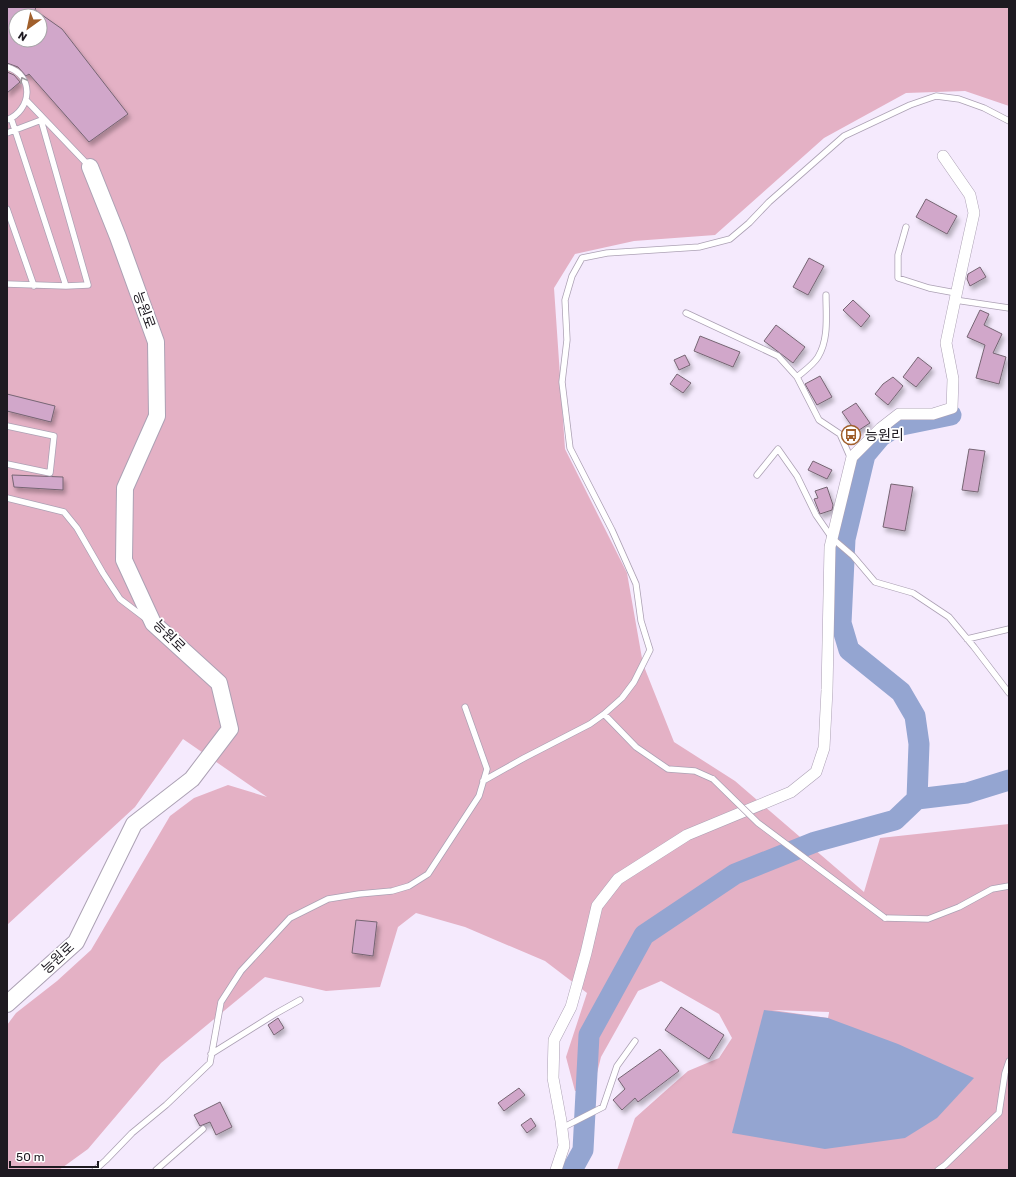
<svg xmlns="http://www.w3.org/2000/svg" width="1016" height="1177" font-family="Rubik,'Noto Sans KR',sans-serif">
<style>
.green{fill:#e4b1c5;fill-rule:evenodd}
.water{fill:#94a5d1}
.lines{fill:none;stroke-linecap:round;stroke-linejoin:round}
.river{stroke:#94a5d1;stroke-width:21}
.building{fill:#d1a7ca;stroke:#766573;fill-rule:evenodd;filter:url(#shadow)}
.lane-casing{stroke:#aca1b4;stroke-width:7}
.street-casing{stroke:#aca1b4;stroke-width:12}
.secondary-casing{stroke:#aca1b4;stroke-width:18}
.lane{stroke:#fff;stroke-width:5.5}
.street{stroke:#fff;stroke-width:11}
.secondary{stroke:#fff;stroke-width:16}
.lane-bridge-casing{stroke:#aca1b4;stroke-width:7;stroke-linecap:butt}
.lane-bridge{stroke:#fff;stroke-width:5.5}
.oneway{stroke:#9a989b}
.labels{text-anchor:middle;dominant-baseline:central;stroke-width:3.5;stroke-linejoin:round;paint-order:stroke}
.street-label{font-size:14px;fill:#1e1a21;stroke:#fff}
.poi-label{font-size:14px;fill:#1e1a21;stroke:#fff;text-anchor:start}
</style>
<defs>
<filter id="shadow"><feDropShadow dx="2.5" dy="4" stdDeviation="2" flood-color="#0004"/></filter>
</defs>
<rect width="100%" height="100%" fill="#f5eafd"/>
<!-- green -->
<path class="green" d="M7,7H1009V106L965,91L906,93L824,138L715,235L634,241L575,254L554,288L565,449L627,573L643,664L674,742L735,781L864,892L880,838L1009,824V1170H617L635,1118L663,1093L688,1071L719,1058L732,1038L719,1014L661,981L638,991L601,1057L593,1089L575,1091L566,1057L587,993L545,961L465,927L416,913L398,927L380,987L326,991L265,977L161,1063L88,1149L59,1170H7V1025L16,1013L57,981L91,950L170,816L194,798L228,785L267,797L183,739L135,807L7,925ZM16,16H40V40H16ZM772,1010L829,1012V1013L828,1018Z"/>
<!-- water -->
<path class="water" d="M764,1010L828,1018L898,1044L974,1078L937,1118L905,1138L825,1149L732,1133Z"/>
<g class="lines">
<!-- river -->
<path class="river" d="M917,799L919,744L915,716L901,692L849,650L841,623L845,539L865,455L881,436L897,426L951,415
M572,1170L583,1150L589,1035L644,935L735,874L815,842L895,820L917,799L967,793L1009,780"/>
</g>
<!-- building -->
<path class="building" d="M7,7H36L35,10L62,29L128,114L89,142L29,74L26,76L18,67L7,63ZM16,16H40V40H16Z
M7,72L14,75L20,82L7,93Z
M926,199L957,216L947,234L916,217Z
M809,258L824,266L808,295L793,287Z
M980,267L986,277L970,286L967,279L968,274Z
M853,300L870,316L861,327L843,310Z
M980,310L989,314L984,325L1002,334L993,353L1006,357L999,384L976,378L985,345L967,337Z
M776,325L805,347L793,363L764,341Z
M700,336L740,352L733,367L694,351Z
M685,355L690,365L679,370L674,360Z
M918,357L932,368L916,387L903,377Z
M677,374L691,383L683,393L670,384Z
M820,376L832,397L817,405L805,384Z
M893,377L903,386L888,405L875,394L883,384Z
M7,394L55,406L51,422L7,411Z
M856,403L870,423L856,432L842,412Z
M969,449L985,451L978,492L962,490Z
M813,461L832,470L827,479L808,470Z
M12,475L63,477V490L14,487Z
M891,484L913,487L905,531L883,527Z
M827,487L833,505L832,510L820,514L814,499L818,498L815,491Z
M356,920L377,922L373,956L352,953Z
M681,1007L724,1035L709,1059L665,1030Z
M278,1018L284,1028L274,1035L268,1025Z
M660,1049L679,1071L638,1102L635,1098L622,1110L613,1100L625,1089L618,1079Z
M519,1088L525,1095L504,1111L498,1103Z
M220,1102L232,1127L216,1135L210,1122L200,1126L194,1115Z
M531,1118L536,1126L527,1133L521,1125Z"/>
<g class="lines">
<defs>
<path id="lane" d="M7,67C35,75 32,110 7,120
M26,100L90,167
M11,118L66,286
M7,133L44,119
M7,209L34,286
M906,227L898,255V278L929,288L956,293
M7,284L66,286L88,285L41,120
M955,300L1009,308
M686,313L778,356L797,377L819,420L840,434L851,459
M797,377C804,371 813,365 818,357C829,339 826,316 826,295
M7,426L54,436L50,473L7,464
M757,475L778,449L797,476L816,515L832,538L853,556L875,582L913,593L949,617L974,647L1009,693
M7,498L64,512L77,528L103,573L120,599L145,618
M967,639L1009,629
M604,714L622,698L634,682L650,650L641,621L636,584L612,530L570,448L562,382L567,340L565,300L572,276L582,258L607,253L699,247L730,239L749,223L769,202L844,136L910,105L936,96L959,99L984,108L1009,121
M483,781L524,758L590,724L604,714L636,747L668,769L695,771L713,779
M885,918L928,919L959,907L992,889L1009,886
M211,1054L275,1014L300,1000
M562,1128L603,1107L617,1066L635,1041
M95,1170L106,1160L132,1133L166,1105L210,1063L221,1002L241,971L290,918L328,899L359,894L392,891L409,886L428,874L479,796L487,769L465,707
M156,1170L203,1129
M938,1170L945,1165L999,1113L1005,1073L1009,1061"/>
<path id="street" d="M556,1170L564,1146L561,1121L553,1078L554,1040L571,1007L586,953L597,906L618,879L687,835L791,792L816,772L824,748L827,690L830,547L852,457L881,428L899,414H933L952,408L953,379L946,343L959,281L974,213L970,195L943,156"/>
<path id="secondary" d="M7,1004L76,942L134,824L192,779L230,729L219,683L153,623L124,560L125,488L157,416L156,342L118,237L90,167"/>
</defs>
<!-- lane casing -->
<use href="#lane" class="lane-casing"/>
<!-- street casing -->
<use href="#street" class="street-casing"/>
<!-- secondary casing -->
<use href="#secondary" class="secondary-casing"/>
<!-- lane -->
<use href="#lane" class="lane"/>
<!-- street -->
<use href="#street" class="street"/>
<!-- secondary -->
<use href="#secondary" class="secondary"/>
<defs>
<path id="lane-bridge" d="M713,779L758,823L885,918"/>
</defs>
<!-- lane-bridge casing -->
<use href="#lane-bridge" class="lane-bridge-casing"/>
<!-- lane-bridge -->
<use href="#lane-bridge" class="lane-bridge"/>
</g>
<!-- one-way arrows -->
<defs><path id="oneway-chevron" d="M-2-3.5L2.5 0L-2 3.5" fill="none" stroke-width="1.6" stroke-linecap="round" stroke-linejoin="round"/></defs>
<use class="oneway" href="#oneway-chevron" transform="translate(23 80) rotate(-118)"/>
<!-- icons -->
<defs>
<symbol id="bus-ring" viewBox="-11 -11 22 22"><circle r="9.5" fill="#fff" stroke="#a05f2b" stroke-width="1.5"/><path d="M-5-6H5V4H4V6H2V4H-2V6H-4V4H-5ZM-3.5-4V0h7V-4ZM-3.5 1.2v1.5H-2V1.2ZM2 1.2v1.5H3.5V1.2Z" fill="#a05f2b"/></symbol>
</defs>
<g fill-rule="evenodd">
<use href="#bus-ring" x="840" y="424" width="22" height="22"/>
</g>
<g class="labels">
<!-- street labels -->
<g class="street-label">
<text transform="translate(144 310) rotate(70)">능원로</text>
<text transform="translate(169 636) rotate(45)">능원로</text>
<text transform="translate(58 958) rotate(-43)">능원로</text>
</g>
<!-- poi labels -->
<g class="poi-label">
<text x="865" y="435">능원리</text>
</g>
</g>
<!-- border -->
<rect width="1016" height="1177" fill="none" stroke="#1e1a21" stroke-width="16"/>
<!-- north arrow -->
<g transform="translate(28 28) rotate(213)"><circle r="19" fill="#ffffff" stroke="#a5a3a6"/>
<path d="M0-3L7 15L0 10L-7 15Z" fill="#a05f2b"/>
<text y="-6" font-size="11" font-weight="bold" text-anchor="middle" fill="#1e1a21">N</text>
</g>
<!-- scale -->
<path d="M10 1161v6h88v-6" fill="none" stroke="#1e1a21" stroke-width="2"/>
<text x="16" y="1161" font-size="12" fill="#1e1a21" stroke="#ffffff" stroke-width="3" paint-order="stroke">50 m</text>
</svg>
